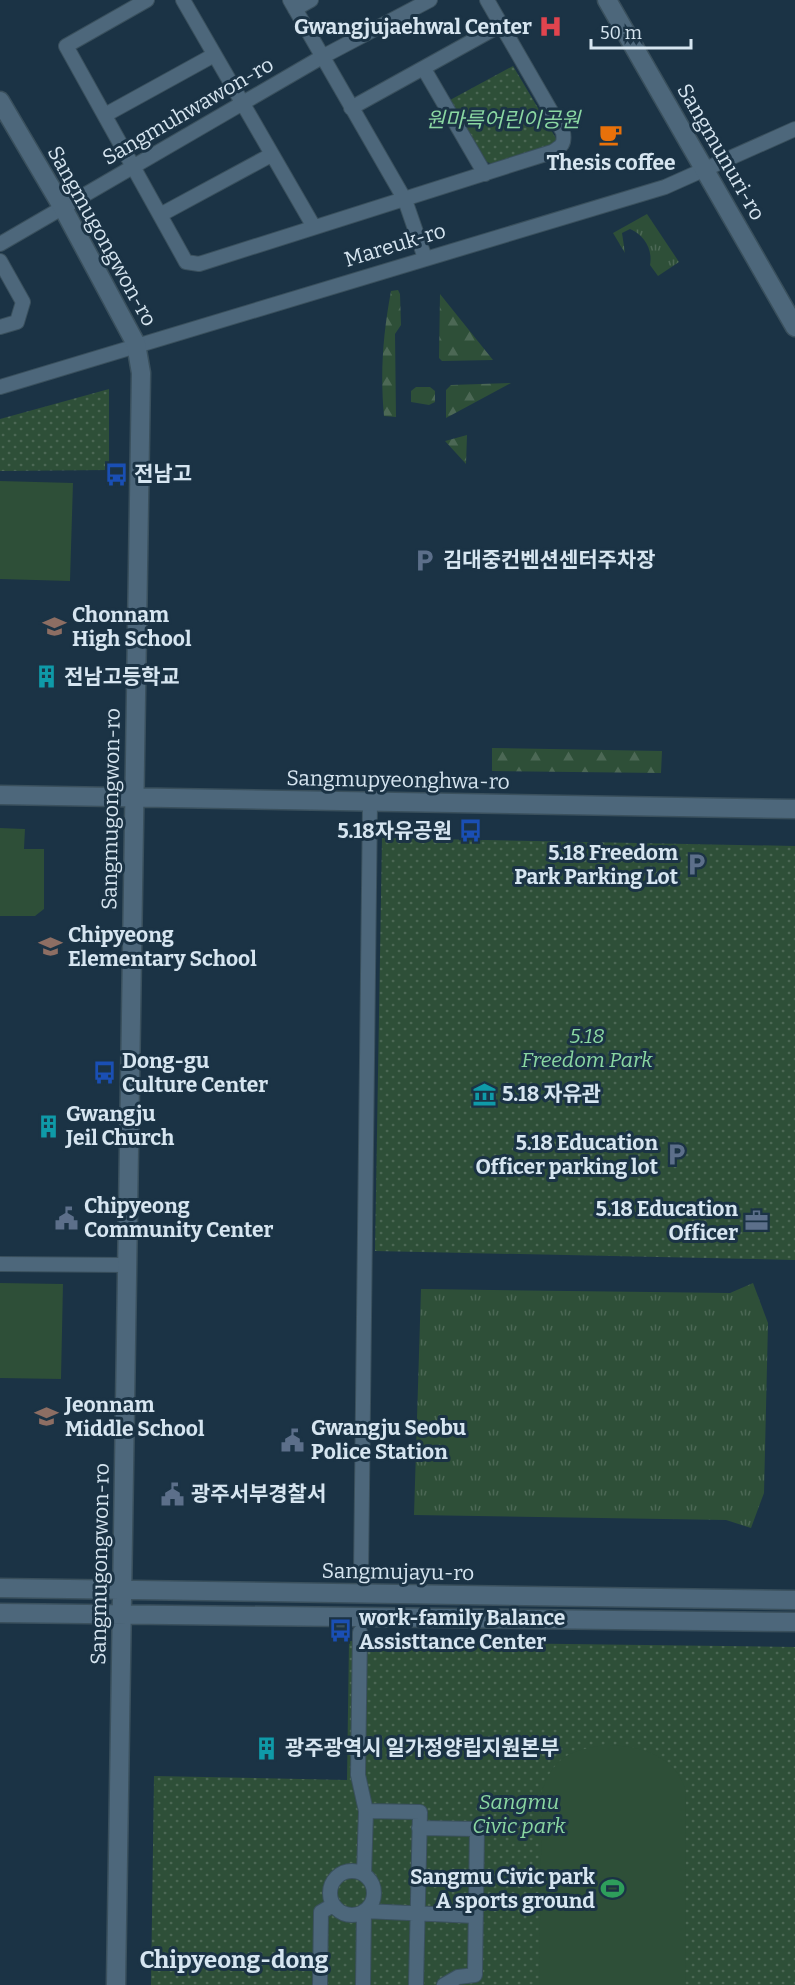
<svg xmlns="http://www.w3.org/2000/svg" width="795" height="1985" font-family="Bitter,'Noto Sans KR',serif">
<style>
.grass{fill:url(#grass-tufts)}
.forest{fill:url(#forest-firs)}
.park{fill:url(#park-dots)}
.pitch{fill:#2e4f38}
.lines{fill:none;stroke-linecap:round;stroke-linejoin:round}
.street-casing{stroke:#3a505d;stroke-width:16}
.secondary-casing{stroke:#3a505d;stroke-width:21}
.street{stroke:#4d677b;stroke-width:14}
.secondary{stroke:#4d677b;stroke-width:18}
.labels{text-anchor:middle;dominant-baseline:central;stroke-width:6;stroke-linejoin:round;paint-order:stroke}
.poi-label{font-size:21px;font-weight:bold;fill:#d6e5f0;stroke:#1b3345;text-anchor:start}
.street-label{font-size:21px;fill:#d6e5f0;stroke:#1b3345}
.park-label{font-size:21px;font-style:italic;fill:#8ad7a2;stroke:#1b3345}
.quarter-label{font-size:24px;font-weight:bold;fill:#d6e5f0;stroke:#1b3345}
</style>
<defs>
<pattern id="grass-tufts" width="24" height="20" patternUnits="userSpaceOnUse" patternTransform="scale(1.5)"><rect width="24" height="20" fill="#2e4f38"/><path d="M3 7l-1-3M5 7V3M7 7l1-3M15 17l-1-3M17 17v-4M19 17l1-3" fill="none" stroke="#4c6855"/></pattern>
<pattern id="forest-firs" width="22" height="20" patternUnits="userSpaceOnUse" patternTransform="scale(1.5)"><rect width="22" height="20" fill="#2e4f38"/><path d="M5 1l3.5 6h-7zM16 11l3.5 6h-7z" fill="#4c6855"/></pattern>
<pattern id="park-dots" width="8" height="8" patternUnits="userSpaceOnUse" patternTransform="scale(1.5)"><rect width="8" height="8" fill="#2e4f38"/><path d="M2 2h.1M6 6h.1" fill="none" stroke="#4c6855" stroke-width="1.8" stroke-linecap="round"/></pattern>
</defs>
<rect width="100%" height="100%" fill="#1b3345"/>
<!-- grass -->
<path class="grass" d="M647,214L679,262L658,276L650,265C653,249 644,235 630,229L622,233L625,253L613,233Z
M753,1283L768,1323L764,1493L751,1528L726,1520L414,1515L421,1289L730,1293Z"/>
<!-- forest -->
<path class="forest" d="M398,290L400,294L401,325L395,334L396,417L384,416C380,373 383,334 391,291Z
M440,294L493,360L442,361L439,358Z
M511,383L446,418V390L451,385Z
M416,387H430L435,391V402L429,405L411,402V391Z
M467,435L466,464L445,441Z
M492,748L662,751L661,773L492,771Z"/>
<!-- park -->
<path class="park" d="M513,66L557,140L554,145L495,165L487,162L450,100Z
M109,389V470L0,471V419Z
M382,838L795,846V1260L375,1251Z
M349,1641L795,1647V1985H151L154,1776L347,1780Z"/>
<!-- pitch -->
<path class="pitch" d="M0,481L73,483L70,581L0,579Z
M0,828L25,829L24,849H44V909L35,916H0Z
M0,1283L63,1284L61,1379L0,1378Z
M604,1745C638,1745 678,1755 686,1793L685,1985H539L542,1790C555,1756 570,1751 604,1745Z"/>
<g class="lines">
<defs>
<path id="street" d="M147,0L66,46L186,262L199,264L552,152C562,146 565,144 563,132L487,0
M183,0L314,227
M290,0L405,200L425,258
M295,9L311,0
M424,69L485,174
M351,108L501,25
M105,115L214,55
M160,215L271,155
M0,244L322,57L430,0
M0,261L23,302L17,322L0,327
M0,387L665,187L795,129
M0,1264L128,1265
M361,1575L370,802
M360,1632L358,1775L366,1811L364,1874
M366,1811L420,1812L416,1985
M419,1828L477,1829L475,1975L458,1977L444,1985
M330 1893a22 22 0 1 1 44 0a22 22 0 1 1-44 0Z
M320,1985L321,1912L333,1905
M363,1985L364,1911L476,1916"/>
<path id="secondary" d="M607,0L795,327
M0,101L63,208L136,344L141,373L116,1985
M0,795L795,809
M0,1588L795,1600
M0,1613L795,1622"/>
</defs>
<!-- street casing -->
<use href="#street" class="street-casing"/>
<!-- secondary casing -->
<use href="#secondary" class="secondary-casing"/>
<!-- street -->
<use href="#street" class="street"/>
<!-- secondary -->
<use href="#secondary" class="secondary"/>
</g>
<!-- icons -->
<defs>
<symbol id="hospital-bare" viewBox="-9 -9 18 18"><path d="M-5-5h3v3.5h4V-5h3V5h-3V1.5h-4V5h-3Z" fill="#e0444e" stroke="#1b3345" stroke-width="2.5" paint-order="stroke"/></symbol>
<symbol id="cafe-bare" viewBox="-9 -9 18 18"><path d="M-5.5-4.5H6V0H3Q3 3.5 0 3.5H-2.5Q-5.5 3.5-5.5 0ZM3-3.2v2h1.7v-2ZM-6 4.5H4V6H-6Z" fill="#e8710a" stroke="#1b3345" stroke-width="2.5" paint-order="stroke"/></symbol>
<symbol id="bus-bare" viewBox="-9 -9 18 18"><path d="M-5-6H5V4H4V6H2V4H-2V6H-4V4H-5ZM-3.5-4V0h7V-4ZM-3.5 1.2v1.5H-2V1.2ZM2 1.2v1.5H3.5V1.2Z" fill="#1a4fb4" stroke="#1b3345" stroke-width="2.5" paint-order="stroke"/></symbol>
<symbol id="parking-bare" viewBox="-9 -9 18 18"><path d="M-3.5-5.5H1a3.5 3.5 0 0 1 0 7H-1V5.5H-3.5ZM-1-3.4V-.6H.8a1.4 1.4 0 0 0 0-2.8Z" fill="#5c6f8a" stroke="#1b3345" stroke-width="2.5" paint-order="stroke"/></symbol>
<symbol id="school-bare" viewBox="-9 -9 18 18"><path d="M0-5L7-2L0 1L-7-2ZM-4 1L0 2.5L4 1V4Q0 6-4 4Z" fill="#8d6e63" stroke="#1b3345" stroke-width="2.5" paint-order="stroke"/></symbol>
<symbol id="building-bare" viewBox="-9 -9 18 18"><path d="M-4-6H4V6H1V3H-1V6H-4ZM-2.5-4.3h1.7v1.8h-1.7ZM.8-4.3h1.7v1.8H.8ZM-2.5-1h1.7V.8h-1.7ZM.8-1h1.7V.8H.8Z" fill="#0f9aa8" stroke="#1b3345" stroke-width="2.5" paint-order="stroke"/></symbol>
<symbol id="museum-bare" viewBox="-9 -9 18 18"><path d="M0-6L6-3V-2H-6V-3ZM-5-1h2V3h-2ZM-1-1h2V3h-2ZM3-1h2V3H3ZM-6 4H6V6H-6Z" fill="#0f9aa8" stroke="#1b3345" stroke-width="2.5" paint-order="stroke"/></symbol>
<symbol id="civic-bare" viewBox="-9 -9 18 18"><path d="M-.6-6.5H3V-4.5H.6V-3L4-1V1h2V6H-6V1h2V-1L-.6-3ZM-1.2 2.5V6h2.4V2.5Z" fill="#5c6f8a" stroke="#1b3345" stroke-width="2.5" paint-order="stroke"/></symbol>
<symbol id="office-bare" viewBox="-9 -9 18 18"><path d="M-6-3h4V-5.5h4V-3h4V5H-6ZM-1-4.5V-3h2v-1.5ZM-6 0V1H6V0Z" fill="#5c6f8a" stroke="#1b3345" stroke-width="2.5" paint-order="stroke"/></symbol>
<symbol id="stadium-bare" viewBox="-9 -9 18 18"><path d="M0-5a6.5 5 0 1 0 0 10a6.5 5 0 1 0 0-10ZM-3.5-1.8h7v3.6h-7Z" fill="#2e9e5b" stroke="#1b3345" stroke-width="2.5" paint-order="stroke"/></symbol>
</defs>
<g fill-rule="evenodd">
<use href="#hospital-bare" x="534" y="10" width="33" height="33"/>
<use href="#cafe-bare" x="594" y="118" width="33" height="33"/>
<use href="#bus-bare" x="100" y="458" width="33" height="33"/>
<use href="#parking-bare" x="408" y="544" width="33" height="33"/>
<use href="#school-bare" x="38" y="610" width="33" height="33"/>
<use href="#building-bare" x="30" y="660" width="33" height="33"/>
<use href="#bus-bare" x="454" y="814" width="33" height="33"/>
<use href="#parking-bare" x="680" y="848" width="33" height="33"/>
<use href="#school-bare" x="34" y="930" width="33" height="33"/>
<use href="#bus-bare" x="88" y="1056" width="33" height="33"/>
<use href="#museum-bare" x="468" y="1078" width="33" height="33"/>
<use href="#building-bare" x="32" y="1110" width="33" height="33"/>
<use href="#parking-bare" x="660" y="1138" width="33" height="33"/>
<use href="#civic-bare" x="50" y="1202" width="33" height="33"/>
<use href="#office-bare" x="740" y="1204" width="33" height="33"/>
<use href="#school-bare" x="30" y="1400" width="33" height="33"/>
<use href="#civic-bare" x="276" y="1424" width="33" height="33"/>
<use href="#civic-bare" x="156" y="1478" width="33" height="33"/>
<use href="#bus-bare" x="324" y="1614" width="33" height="33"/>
<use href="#building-bare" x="250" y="1732" width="33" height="33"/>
<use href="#stadium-bare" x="596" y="1872" width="33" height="33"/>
</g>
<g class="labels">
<!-- poi labels -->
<g class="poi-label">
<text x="532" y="27" text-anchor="end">Gwangjujaehwal Center</text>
<text x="611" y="163" text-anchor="middle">Thesis coffee</text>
<text x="134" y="474">전남고</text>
<text x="443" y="560">김대중컨벤션센터주차장</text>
<text x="72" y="615">Chonnam<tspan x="72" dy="24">High School</tspan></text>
<text x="64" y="677">전남고등학교</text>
<text x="452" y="831" text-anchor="end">5.18자유공원</text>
<text x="678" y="853" text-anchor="end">5.18 Freedom<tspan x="678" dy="24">Park Parking Lot</tspan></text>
<text x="68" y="935">Chipyeong<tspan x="68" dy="24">Elementary School</tspan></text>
<text x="122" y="1061">Dong-gu<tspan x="122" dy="24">Culture Center</tspan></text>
<text x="502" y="1094">5.18 자유관</text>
<text x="66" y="1114">Gwangju<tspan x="66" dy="24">Jeil Church</tspan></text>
<text x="658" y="1143" text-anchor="end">5.18 Education<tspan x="658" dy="24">Officer parking lot</tspan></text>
<text x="84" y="1206">Chipyeong<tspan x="84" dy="24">Community Center</tspan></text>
<text x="738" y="1209" text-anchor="end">5.18 Education<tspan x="738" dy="24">Officer</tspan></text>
<text x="65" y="1405">Jeonnam<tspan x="65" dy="24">Middle School</tspan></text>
<text x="311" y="1428">Gwangju Seobu<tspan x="311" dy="24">Police Station</tspan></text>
<text x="191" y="1494">광주서부경찰서</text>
<text x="359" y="1618">work-family Balance<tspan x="359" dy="24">Assisttance Center</tspan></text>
<text x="285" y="1748">광주광역시 일가정양립지원본부</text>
<text x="595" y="1877" text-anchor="end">Sangmu Civic park<tspan x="595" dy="24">A sports ground</tspan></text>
</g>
<!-- street labels -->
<g class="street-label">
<text transform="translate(188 111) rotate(-30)">Sangmuhwawon-ro</text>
<text transform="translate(721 152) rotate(60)">Sangmunuri-ro</text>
<text transform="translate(102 236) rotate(61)">Sangmugongwon-ro</text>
<text transform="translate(395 245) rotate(-17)">Mareuk-ro</text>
<text transform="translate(398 780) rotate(1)">Sangmupyeonghwa-ro</text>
<text transform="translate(111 809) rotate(-89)">Sangmugongwon-ro</text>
<text transform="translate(100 1564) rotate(-89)">Sangmugongwon-ro</text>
<text transform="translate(398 1572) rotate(1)">Sangmujayu-ro</text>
</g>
<!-- park labels -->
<g class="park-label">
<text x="503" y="120">원마륵어린이공원</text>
<text x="587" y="1036">5.18<tspan x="587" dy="24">Freedom Park</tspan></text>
<text x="519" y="1802">Sangmu<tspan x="519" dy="24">Civic park</tspan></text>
</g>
<!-- quarter labels -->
<g class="quarter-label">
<text x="234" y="1960">Chipyeong-dong</text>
</g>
</g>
<!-- scale -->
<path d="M591 39v9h100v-9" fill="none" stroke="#d6e5f0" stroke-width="3"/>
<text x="600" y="39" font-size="18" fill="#d6e5f0" stroke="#1b3345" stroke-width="4.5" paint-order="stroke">50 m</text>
</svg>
